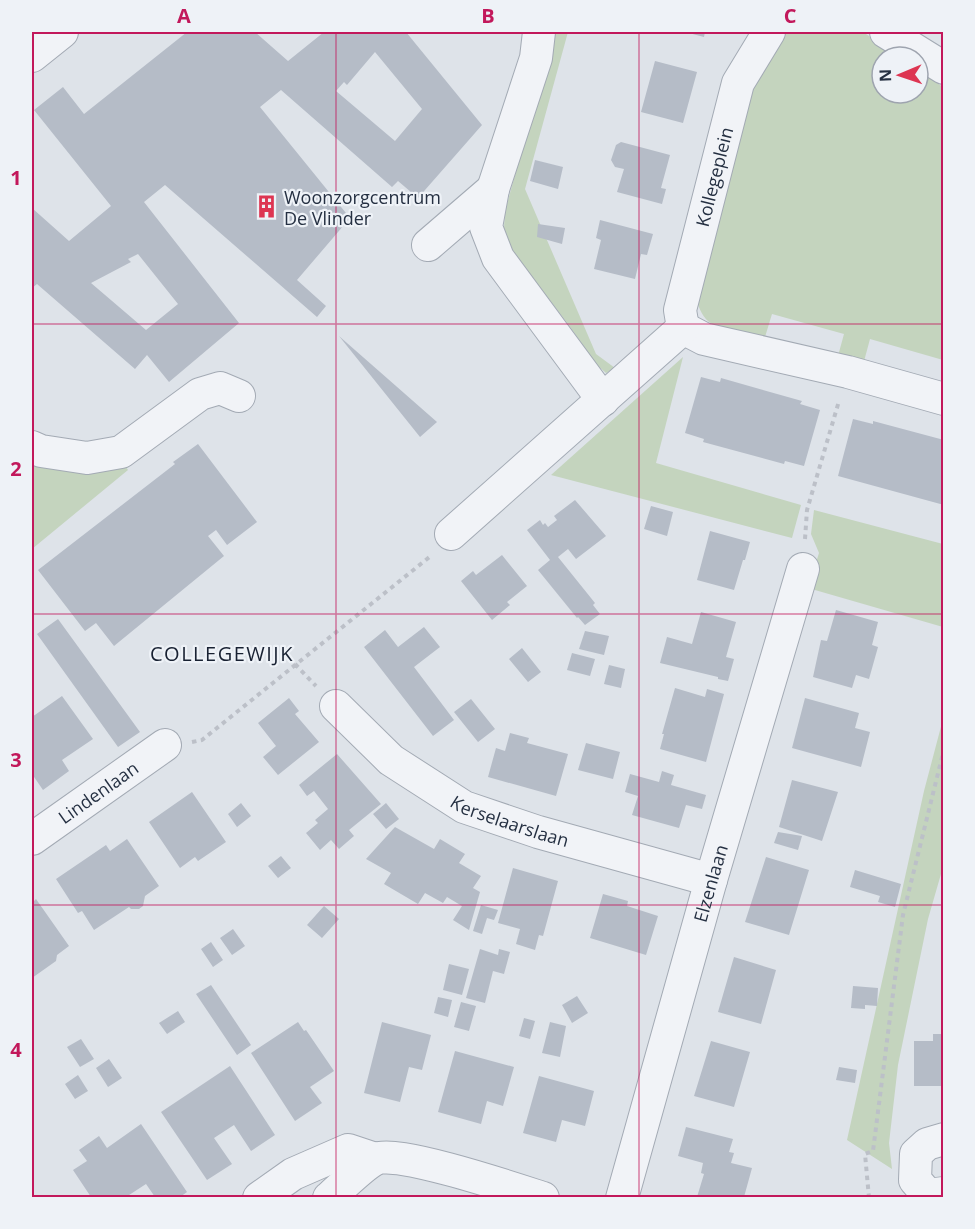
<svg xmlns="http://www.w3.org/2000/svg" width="975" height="1229" font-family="'Open Sans',sans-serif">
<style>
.green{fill:#c4d4be}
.building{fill:#b5bcc7;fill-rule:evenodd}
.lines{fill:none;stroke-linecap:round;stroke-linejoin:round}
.minor-casing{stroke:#a3aab4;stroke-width:34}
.path{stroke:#bcc0c8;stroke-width:4;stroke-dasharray:4.5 4.5;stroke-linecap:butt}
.minor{stroke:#f1f3f7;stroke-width:32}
.grid{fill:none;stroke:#c2185b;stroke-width:1.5;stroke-opacity:0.55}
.labels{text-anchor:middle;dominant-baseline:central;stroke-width:4.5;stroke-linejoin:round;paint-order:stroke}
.street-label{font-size:18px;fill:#253042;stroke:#eef2f7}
.poi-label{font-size:18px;fill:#253042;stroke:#eef2f7;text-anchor:start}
.neighbourhood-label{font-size:20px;letter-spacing:1.5px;fill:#182132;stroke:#eef2f7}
.neatline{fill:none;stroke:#c2185b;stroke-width:2}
.grid-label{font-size:20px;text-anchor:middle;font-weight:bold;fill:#c2185b}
</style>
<rect width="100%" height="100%" fill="#dee3e9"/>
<!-- green -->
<path class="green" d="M551,32H568L525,189L596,354L615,368L606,373L596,364L568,324L509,247L504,228L505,211L551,45Z
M784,32H863L900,57H882V93H918V70L943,87V360L870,339L863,365L838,356L844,334L772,314L765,337C752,333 723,330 712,324C703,319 699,308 696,299L750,89Z
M683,357L656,463L801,505L792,538L551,475Z
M121,460L128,470L32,549V463Z
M814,510L943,544V627L808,588L819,553L811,534Z
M943,719V867L928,919L898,1065L889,1143L892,1169L847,1140L924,791Z"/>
<!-- building -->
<path class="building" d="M187,32H255L288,61L324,32H406L482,125L418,198L398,181L392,187L281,90L260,107L350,218L297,280L326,306L317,317L165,185L144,202L239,323L169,382L147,355L135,369L37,284L32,288V208L69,241L111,206L34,110L63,87L84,114ZM375,52L422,109L395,141L336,91L344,82L347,85ZM138,254L178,304L146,330L91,283L131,262L128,259Z
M685,32H705L704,37Z
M655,61L697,72L683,123L641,112Z
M621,142L670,155L661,188L666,189L662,204L617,192L624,169L615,167L611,160L616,145Z
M535,160L563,167L558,189L530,181Z
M600,220L653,234L647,255L641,254L635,279L594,269L601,240L596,238Z
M538,224L565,228L562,244L537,237Z
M339,336L437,422L420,437Z
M701,377L720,382L721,378L802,401L800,404L820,410L804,466L785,461L784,464L703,442L704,439L685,433Z
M853,419L873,424V421L944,440V505L838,476Z
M198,444L257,522L227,545L216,530L208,536L224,556L114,646L96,623L85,631L38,570L175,464L173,462Z
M575,500L606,536L576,559L568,549L558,557L595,603L593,605L600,614L585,625L578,617L577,618L538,570L550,560L527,530L540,520L543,525L545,523L548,527L557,520L554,516Z
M651,506L673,512L667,536L644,529Z
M710,531L750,542L745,560H743L734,590L697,580Z
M502,555L527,586L507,602L510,605L492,620L461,581L473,571L476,575Z
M836,610L878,622L872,645L878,647L869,679L856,675L852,688L813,677L821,640L827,641Z
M701,612L736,622L726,657L734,659L728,681L718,679V677L660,663L667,637L692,644Z
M58,619L140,732L118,747L37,634Z
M424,627L440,647L414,667L454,720L433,736L364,647L385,630L398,647Z
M585,631L609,636L604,655L579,649Z
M522,648L541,672L528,682L509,659Z
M572,653L595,659L590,676L567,670Z
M609,665L625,669L621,688L604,684Z
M675,688L705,697L707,689L724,694L706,762L660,749L664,734H662Z
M62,696L93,739L62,760L69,771L43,790L32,774V717Z
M289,698L299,711L295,714L319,742L278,775L263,757L276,746L258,723Z
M805,698L859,713L855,728L870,732L861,767L792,748Z
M471,699L495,729L478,742L454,712Z
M510,733L529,738L527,743L568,754L556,796L488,777L496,748L505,751Z
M586,743L620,752L613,779L578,770Z
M337,754L381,804L349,830L354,836L339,849L331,840L320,850L306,833L318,823L315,820L328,809L314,791L307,796L299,785Z
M662,771L674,775L671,785L706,795L702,809L686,805L679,828L632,815L638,796L625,792L630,774L659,782Z
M792,780L838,792L822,841L779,827Z
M192,792L226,842L198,861L195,857L180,868L149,822Z
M241,803L251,816L237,827L228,814Z
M386,803L399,819L386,829L373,814Z
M395,827L434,849L440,839L465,854L459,863L481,876L473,888L480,892L469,930L453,920L462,906L447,897L443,903L425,893L418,904L384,884L391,873L366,859Z
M778,832L802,836L798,850L774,843Z
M127,839L159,886L145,896L143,906L139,909H131L129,907L94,930L82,911L78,913L56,879L106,845L110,851Z
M281,856L291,868L278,878L268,866Z
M766,857L809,870L789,935L745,922Z
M513,868L558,881L543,936L539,935L535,950L516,944L520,929L498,923Z
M855,870L901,884L895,907L878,902L880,896L850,887Z
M603,894L628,901L627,906L658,916L646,955L590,938Z
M36,899L69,946L57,955L56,961L32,978V903Z
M481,905L498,910L494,920L487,918L482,934L473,931Z
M324,906L339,919L322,938L307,925Z
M233,929L245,946L232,955L220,938Z
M211,942L223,960L213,967L201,949Z
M480,949L498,955L499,949L510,952L504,974L493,971L485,1003L466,998Z
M734,957L776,970L761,1024L718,1012Z
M449,964L469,969L462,995L443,990Z
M211,985L251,1045L237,1055L196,994Z
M853,986L878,988L877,1006L865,1005V1009L851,1008Z
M577,996L588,1013L572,1023L562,1005Z
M438,997L452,1000L448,1017L434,1013Z
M461,1002L476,1006L469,1031L454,1027Z
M178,1011L185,1022L167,1034L159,1023Z
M524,1018L535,1021L530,1039L519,1036Z
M298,1022L304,1031L306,1030L334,1071L310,1087L322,1103L295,1121L251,1053Z
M382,1022L431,1035L422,1070L409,1067L400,1102L364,1093Z
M550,1022L566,1026L560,1057L542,1053Z
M933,1034H944V1086H914V1041H933Z
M81,1039L94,1059L80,1067L67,1047Z
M711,1041L750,1052L734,1107L694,1096Z
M455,1051L514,1067L503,1106L487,1101L481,1124L438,1112Z
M109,1059L122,1078L108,1087L96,1068Z
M230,1066L275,1135L251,1151L234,1125L214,1138L232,1164L207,1180L161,1112Z
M839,1067L857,1070L855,1083L836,1080Z
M78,1075L88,1091L75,1099L65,1084Z
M539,1076L594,1091L585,1126L562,1120L556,1142L523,1133Z
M141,1124L187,1192L180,1197H155L146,1184L126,1197H91L73,1170L87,1161L79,1150L99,1136L107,1148Z
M686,1127L733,1139L729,1152L734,1153L731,1163L752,1168L744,1197H697L704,1174L701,1173L703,1163L678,1156Z"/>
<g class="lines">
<defs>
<g id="minor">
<path d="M539,32L536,58L493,189L486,227L498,258L603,400"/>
<path d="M886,32L944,68"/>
<path d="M32,56L62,32"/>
<path d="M428,245L493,189"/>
<path d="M683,328L704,339L848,372L944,399"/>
<path d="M32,447L41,451L87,458L121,452L200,394L220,388L239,396"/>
<path id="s1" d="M451,534L683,328L680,310L738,83L769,32"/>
<path id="s2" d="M336,706L391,760L464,807L538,832L711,880"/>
<path id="s3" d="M32,839L165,745"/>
<path d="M944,1139L927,1144L916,1154L915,1180L928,1195L944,1193"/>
<path d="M259,1198L293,1174L348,1150L375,1159"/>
<path d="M329,1198C339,1189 366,1163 376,1159C396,1149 515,1189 543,1198"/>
<path id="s4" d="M622,1198L711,880L803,569"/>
</g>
</defs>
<!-- minor casing -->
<use href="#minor" class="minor-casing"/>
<!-- path -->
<path class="path" d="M805,539L807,510L839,401
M295,664L316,686
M192,742L202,740L432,555
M869,1198L865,1154L873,1151L903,915L944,749"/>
<!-- minor -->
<use href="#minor" class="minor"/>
</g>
<!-- grid -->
<path class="grid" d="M336,32V1198M639,32V1198M32,324H944M32,614H944M32,905H944"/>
<!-- icons -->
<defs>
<symbol id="building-bare" viewBox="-9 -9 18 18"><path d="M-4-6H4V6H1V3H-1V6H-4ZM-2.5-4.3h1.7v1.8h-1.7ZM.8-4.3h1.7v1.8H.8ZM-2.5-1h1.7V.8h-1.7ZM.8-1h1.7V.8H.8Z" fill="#dd3552" stroke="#eef2f7" stroke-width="2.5" paint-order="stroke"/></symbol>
</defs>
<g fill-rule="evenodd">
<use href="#building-bare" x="250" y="190" width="33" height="33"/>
</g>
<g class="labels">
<!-- street labels -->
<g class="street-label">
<text stroke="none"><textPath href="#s1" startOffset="466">Kollegeplein</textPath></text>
<text stroke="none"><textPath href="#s3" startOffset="81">Lindenlaan</textPath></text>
<text stroke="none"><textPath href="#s2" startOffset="212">Kerselaarslaan</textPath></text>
<text stroke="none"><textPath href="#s4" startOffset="327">Elzenlaan</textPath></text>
</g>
<!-- poi labels -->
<g class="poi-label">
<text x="284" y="197">Woonzorgcentrum<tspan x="284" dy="21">De Vlinder</tspan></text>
</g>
<!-- neighbourhood labels -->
<g class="neighbourhood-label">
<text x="222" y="653">COLLEGEWIJK</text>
</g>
</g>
<!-- border -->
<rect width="975" height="1229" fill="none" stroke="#eef2f7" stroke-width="66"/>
<!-- north arrow -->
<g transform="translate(900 75) rotate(268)"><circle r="28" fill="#eef2f7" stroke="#9ea4af" stroke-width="1.5"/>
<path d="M0-4.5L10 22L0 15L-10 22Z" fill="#dd3552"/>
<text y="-9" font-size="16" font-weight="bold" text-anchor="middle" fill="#253042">N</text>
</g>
<rect x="33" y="33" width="909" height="1163" class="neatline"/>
<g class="grid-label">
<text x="184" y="23">A</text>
<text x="488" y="23">B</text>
<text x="790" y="23">C</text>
<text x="16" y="185">1</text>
<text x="16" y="476">2</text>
<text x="16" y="767">3</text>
<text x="16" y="1057">4</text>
</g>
</svg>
